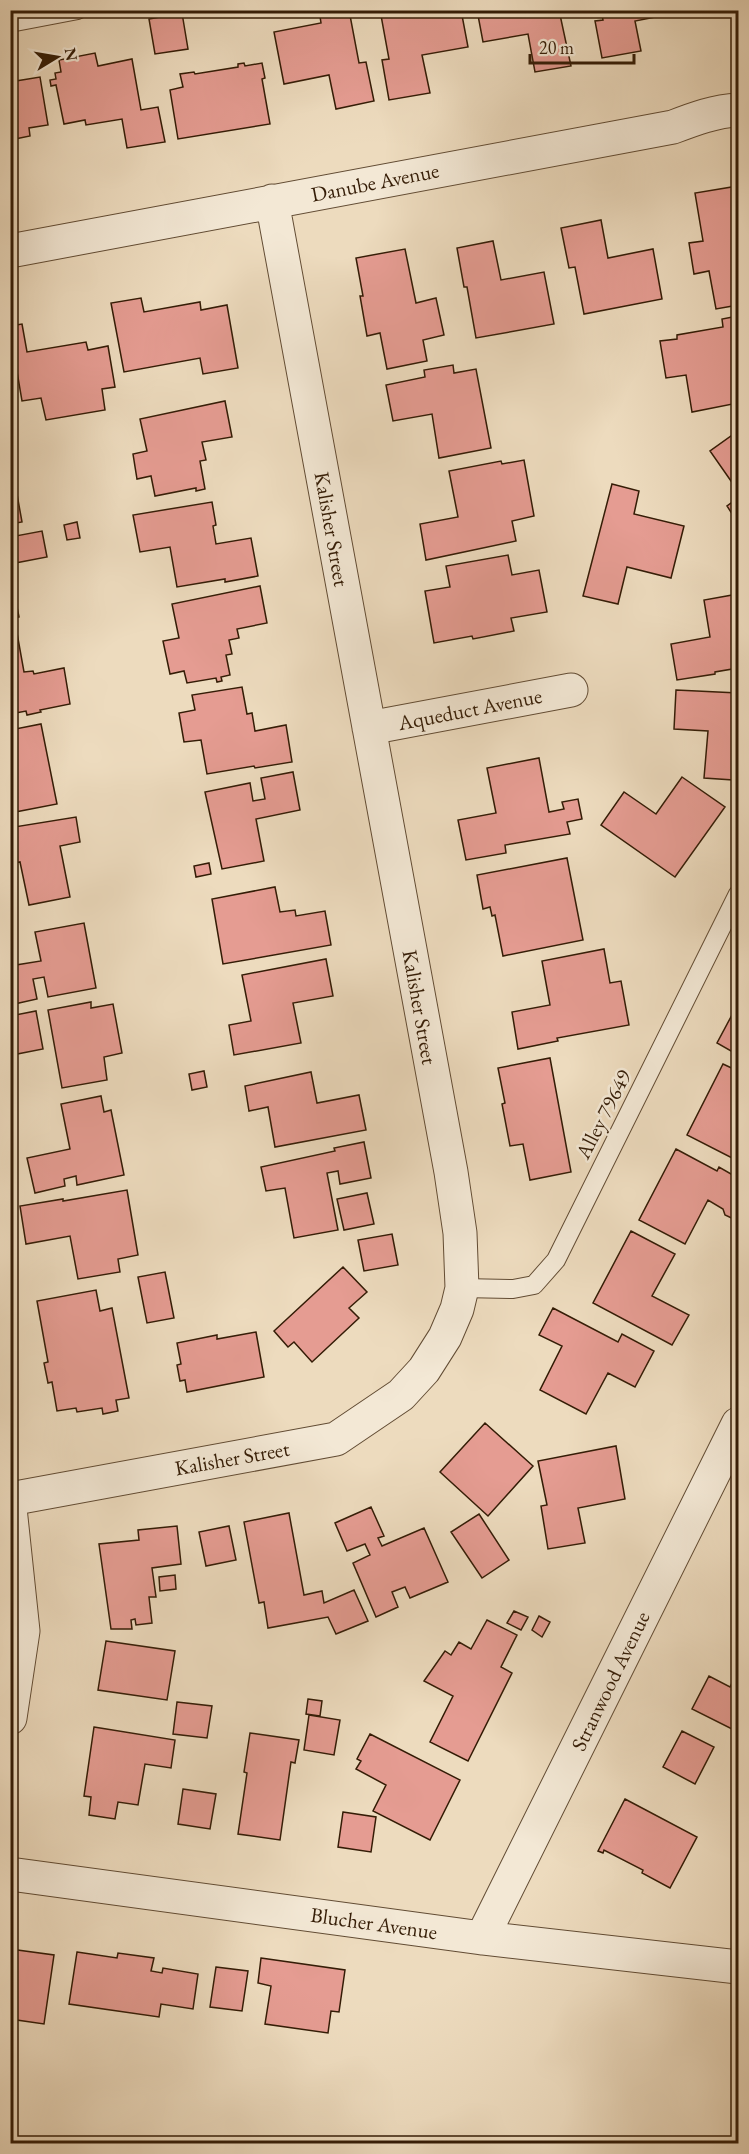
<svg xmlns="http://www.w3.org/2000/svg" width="749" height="2154" font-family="'EB Garamond',serif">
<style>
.building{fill:#e59c92;stroke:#341c06;stroke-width:1.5}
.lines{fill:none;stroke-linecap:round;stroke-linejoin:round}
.service-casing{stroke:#624c34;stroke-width:20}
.minor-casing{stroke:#624c34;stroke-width:35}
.service{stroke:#f3e8d5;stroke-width:18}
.minor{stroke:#f3e8d5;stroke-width:33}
.labels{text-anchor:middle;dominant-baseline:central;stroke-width:5;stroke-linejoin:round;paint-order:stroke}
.street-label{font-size:21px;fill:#341c06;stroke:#f3e8d5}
</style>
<rect width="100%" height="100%" fill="#eddbbe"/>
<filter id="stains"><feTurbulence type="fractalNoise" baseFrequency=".00333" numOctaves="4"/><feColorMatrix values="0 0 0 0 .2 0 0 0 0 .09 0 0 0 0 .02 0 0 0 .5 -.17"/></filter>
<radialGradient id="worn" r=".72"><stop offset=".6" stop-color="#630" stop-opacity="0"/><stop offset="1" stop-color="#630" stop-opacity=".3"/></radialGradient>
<!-- building -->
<path class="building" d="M319,10H349L359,63L366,62L374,101L336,109L329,75L284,84L274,32L321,23Z
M380,10H461L468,47L422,55L430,93L389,100L382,60L389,59Z
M477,10H559L571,66L535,72L528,34L483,42Z
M601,10H680L681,12L635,21L641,51L602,58L595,21L603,20Z
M734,10H738V25H733Z
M182,13L188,49L155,54L149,19Z
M95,53L98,66L132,59L141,110L158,107L165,142L127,148L122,119L86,125L85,120L64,124L56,85L51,86L50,80L56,79L55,73L61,72L59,60Z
M244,63L245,66L262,63L265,78L262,79L270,124L178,139L170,90L183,87L180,74L194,72L195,74L238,67V64Z
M40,77L48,125L29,128L30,136L10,140V82Z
M738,186V305L716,309L709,271L694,274L689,243L703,241L695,193Z
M601,220L608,258L653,249L662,299L584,314L575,267L569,268L561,228Z
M493,241L501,280L544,272L554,324L476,338L467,287H464L457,248Z
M405,249L416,303L436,298L444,335L423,340L427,361L387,369L380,333L367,336L360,296H363L356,258Z
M141,298L144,312L200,302L201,310L227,305L238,368L203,374L200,358L124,372L111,303Z
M738,316V355L735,356L738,376V403L692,412L686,375L666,378L660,341L677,339V335L723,327L722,319Z
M22,324L27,352L86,342L88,350L108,346L115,387L102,389L105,410L46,420L41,398L22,401L15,360L10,361V326Z
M453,365L454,373L476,369L491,448L439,458L432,414L393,421L386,385L425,377L424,370Z
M225,401L232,437L202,442L206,460L200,461L205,489L196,491V488L155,496L151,476L137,479L133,454L147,451L140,419Z
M738,431V491L710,451Z
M524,460L534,516L512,521L516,541L426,560L420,524L458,517L449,471L501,461L502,464Z
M10,483H15L22,522L10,524Z
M612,484L639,491L634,514L684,526L671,578L627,567L618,604L583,596Z
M738,498V523L727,506Z
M212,502L216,525L213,526L216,544L251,538L258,576L225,582V579L177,587L170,547L140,552L133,515Z
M77,522L80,538L67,540L64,525Z
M42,531L47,557L10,564V537Z
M508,555L512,575L539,570L547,612L511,618L514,631L473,639L472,636L434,643L425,591L450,587L446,566Z
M10,572L19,617L10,619Z
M260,586L267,623L237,629L239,638L229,640L232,654L226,655L230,675L221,677L222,681L217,682L216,678L187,683L184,671L170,674L163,641L179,638L172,604Z
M738,594V668L715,672V674L677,680L671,644L710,637L704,600Z
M17,633L24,672L33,671L34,674L64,668L70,704L40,710L41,712L27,715L26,711L10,714V634Z
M242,687L247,714L252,713L255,731L286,725L292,762L255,768L254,766L207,774L201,740L184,742L179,713L195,710L192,695Z
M676,690L738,693V800L732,799L733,780L704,778L708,731L674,729Z
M41,724L57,804L10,813V730Z
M539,758L549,812L564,809L562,802L578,799L582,819L567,822L570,834L505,845L506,853L466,860L458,820L496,813L487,768Z
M293,772L300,810L256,819L264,861L222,869L205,792L250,783L253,801L265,799L261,778Z
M682,777L725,807L675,877L601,825L624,792L656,814Z
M76,817L80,842L60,846L70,897L29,905L20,862L10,864V846L17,845L14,827Z
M567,858L583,940L503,956L495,915L492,916L490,907L483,909L477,875Z
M209,863L211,874L196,877L194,866Z
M275,887L280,912L295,910L296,916L325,911L331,945L223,964L212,899Z
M84,923L96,988L48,997L44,977L33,979L37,999L10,1005V966L41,961L35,932Z
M604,949L610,983L621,981L629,1025L557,1038L558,1041L518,1049L512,1012L550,1005L542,961Z
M326,959L333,996L293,1003L301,1043L234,1055L229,1025L251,1021L242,975Z
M91,1002V1008L113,1004L122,1053L104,1057L107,1080L62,1088L48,1010Z
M36,1011L43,1049L12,1055L10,1016Z
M733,1013L738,1016V1055L717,1043Z
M550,1058L571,1172L530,1180L523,1144L510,1146L502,1104L505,1103L498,1068Z
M723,1064L738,1071V1161L687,1135Z
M204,1071L207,1087L192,1090L189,1074Z
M311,1072L317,1103L359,1095L366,1130L275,1147L268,1107L249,1111L245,1086Z
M101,1096L104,1112L111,1110L124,1175L77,1185L76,1176L64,1179L65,1186L35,1193L27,1158L70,1149L61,1104Z
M364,1142L371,1178L340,1184L338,1171L327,1173L338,1230L294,1238L285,1188L266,1191L261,1167L335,1151L334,1148Z
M676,1149L717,1171L719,1167L738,1178V1221L725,1215L723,1209L708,1200L685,1244L639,1220Z
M127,1190L138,1255L118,1259L120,1272L78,1279L70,1236L26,1244L20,1206L63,1199V1201Z
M367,1193L374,1224L344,1230L337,1199Z
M631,1231L675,1254L652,1296L689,1315L672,1345L593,1303Z
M392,1234L398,1265L364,1271L358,1240Z
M343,1267L367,1292L349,1308L359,1318L312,1362L294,1342L288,1347L274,1331Z
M165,1272L174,1318L147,1323L138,1277Z
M96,1290L100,1311L112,1308L129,1398L116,1400L118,1411L103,1414L102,1408L77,1412L76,1408L57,1411L52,1382L48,1383L44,1363L48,1362L37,1301Z
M553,1308L618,1342L622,1334L654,1351L635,1387L608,1373L586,1414L540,1390L562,1346L539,1335Z
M256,1332L264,1377L187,1392L185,1380L180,1381L177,1365L181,1364L177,1343L217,1335V1339Z
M485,1423L533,1466L488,1516L440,1472Z
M616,1446L625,1499L578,1508L585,1543L548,1549L541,1506L547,1505L538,1461Z
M371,1507L384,1536L378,1538L382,1546L424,1528L448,1582L410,1598L405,1587L392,1592L398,1607L376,1617L353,1563L370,1555L365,1544L347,1551L335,1523Z
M289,1513L304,1595L322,1591L324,1603L354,1590L368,1621L336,1634L328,1617L268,1628L264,1602L259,1603L244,1522Z
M479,1514L509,1560L482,1578L451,1532Z
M177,1526L181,1564L152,1568L156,1597H149L152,1623L136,1625L135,1619L131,1620L132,1629H111L99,1544L139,1540L138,1530Z
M229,1526L236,1560L206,1566L199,1532Z
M175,1575L176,1589L160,1591L159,1577Z
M514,1611L528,1617L521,1630L507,1623Z
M539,1616L550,1622L542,1637L532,1630Z
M487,1620L517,1635L501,1667L512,1673L468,1761L430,1742L453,1696L424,1681L445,1651L451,1655L459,1642L471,1649Z
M106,1641L175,1651L167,1700L98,1690Z
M738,1670V1732L692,1709L709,1676L730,1687Z
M308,1699L322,1701L320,1716L306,1714Z
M177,1702L212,1706L207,1738L173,1734Z
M309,1715L340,1720L334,1755L304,1750Z
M94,1727L175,1740L171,1768L145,1764L138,1805L118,1802L115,1819L89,1815L91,1797L84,1796Z
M682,1731L714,1747L695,1784L663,1767Z
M250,1733L299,1740L295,1763L291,1762L280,1840L238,1834L247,1773L244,1772Z
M370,1734L460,1780L430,1840L373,1811L386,1785L356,1769L361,1761L357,1759Z
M183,1789L216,1794L210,1829L178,1824Z
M625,1799L697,1837L670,1888L642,1873L643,1870L604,1850L603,1853L598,1851Z
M734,1809H738V1861H736Z
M343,1812L376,1817L371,1852L338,1847Z
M10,1949L54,1955L44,2024L10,2019Z
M77,1952L117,1958L118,1953L154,1958L151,1971L162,1973L163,1968L198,1974L193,2009L161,2004L159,2017L69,2004Z
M261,1958L345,1970L339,2012L331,2011L328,2033L265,2024L271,1986L258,1983Z
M216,1967L248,1971L242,2011L210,2007Z"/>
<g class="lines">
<defs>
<path id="service" d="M10,23L78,10
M462,1288L513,1289L534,1285L556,1260L738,894"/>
<path id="minor" d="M10,251L673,127C694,119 715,111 738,110
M369,728L571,690
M10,1499L336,1439L401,1395L424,1370L445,1337L457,1309L462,1288L460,1233L451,1172L272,201
M10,1508L23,1631L10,1718
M10,1874L482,1938L738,1967
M482,1938L738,1424"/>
</defs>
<!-- service casing -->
<use href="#service" class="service-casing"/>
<!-- minor casing -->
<use href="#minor" class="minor-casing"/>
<!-- service -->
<use href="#service" class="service"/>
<!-- minor -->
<use href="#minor" class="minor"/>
</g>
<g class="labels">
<!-- street labels -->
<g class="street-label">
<text transform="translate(375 182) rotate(-11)">Danube Avenue</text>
<text transform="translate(332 529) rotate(80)">Kalisher Street</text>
<text transform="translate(470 709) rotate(-11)">Aqueduct Avenue</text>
<text transform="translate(420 1007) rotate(80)">Kalisher Street</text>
<text transform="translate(603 1114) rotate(-63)">Alley 79649</text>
<text transform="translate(232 1458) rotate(-10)">Kalisher Street</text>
<text transform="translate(610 1681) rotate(-64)">Stranwood Avenue</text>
<text transform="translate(374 1923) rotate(8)">Blucher Avenue</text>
</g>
</g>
<!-- margin -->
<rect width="749" height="2154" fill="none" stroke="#eddbbe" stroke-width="36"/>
<rect x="12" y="12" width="725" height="2130" fill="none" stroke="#341c06" stroke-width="3"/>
<rect x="18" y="18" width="713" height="2118" fill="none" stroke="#341c06" stroke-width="1.5"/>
<!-- north arrow -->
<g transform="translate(57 57) rotate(79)" stroke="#f3e8d5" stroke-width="4.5" paint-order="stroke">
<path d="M0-4.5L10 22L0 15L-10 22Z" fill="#341c06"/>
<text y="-9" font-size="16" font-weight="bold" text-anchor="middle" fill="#341c06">N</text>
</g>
<!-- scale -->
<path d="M530 54v9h104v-9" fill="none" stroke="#341c06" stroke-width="3"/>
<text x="539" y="54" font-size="18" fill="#341c06" stroke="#f3e8d5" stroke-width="4.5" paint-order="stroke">20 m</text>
<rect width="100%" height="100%" filter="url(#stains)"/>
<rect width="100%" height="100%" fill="url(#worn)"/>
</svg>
